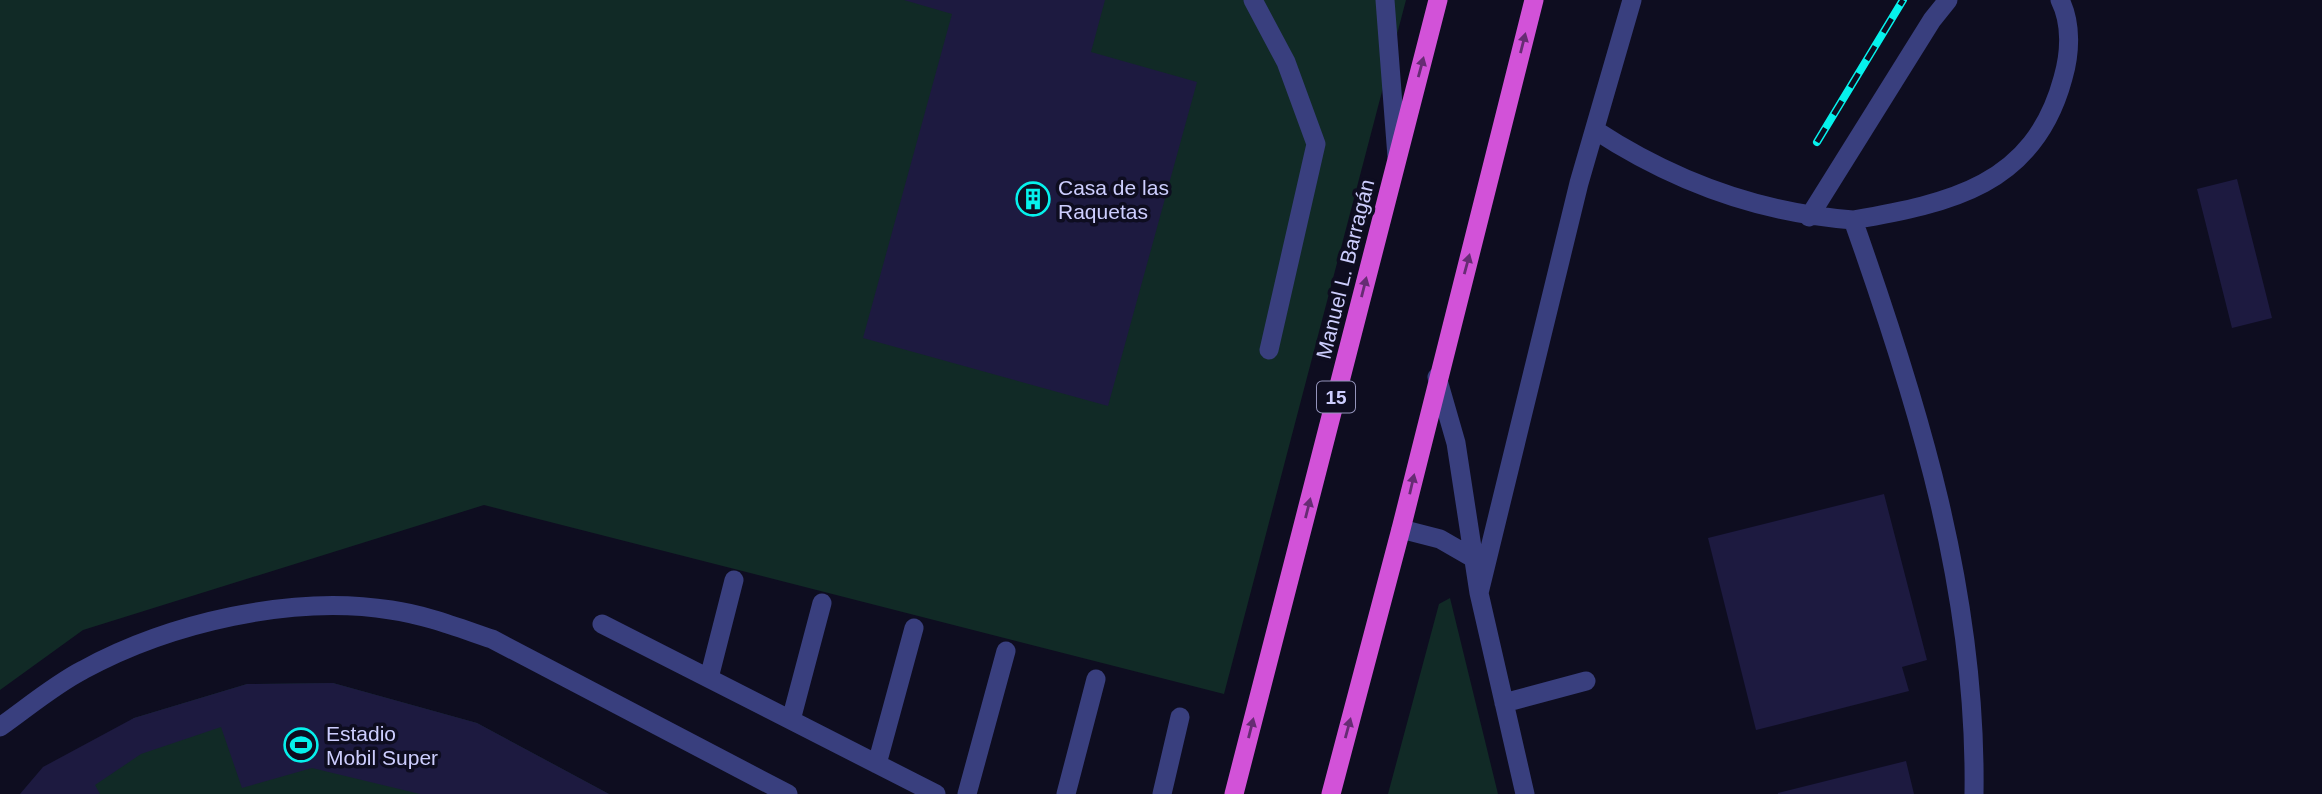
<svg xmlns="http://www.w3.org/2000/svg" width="2322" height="794" font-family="Arial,sans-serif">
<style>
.green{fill:#112a26}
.building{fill:#1d1a40}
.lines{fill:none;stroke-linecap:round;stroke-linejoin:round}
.service{stroke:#393f7e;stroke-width:19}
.trunk{stroke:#d252d8;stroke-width:19}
.rail-casing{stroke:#06f1ec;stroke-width:8}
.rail{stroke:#0e0d20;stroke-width:5;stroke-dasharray:16;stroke-linecap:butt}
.oneway{fill:#662c73}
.labels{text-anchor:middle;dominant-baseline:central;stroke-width:7;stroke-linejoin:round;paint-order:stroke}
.shield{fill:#0e0d20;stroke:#9494bb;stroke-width:2}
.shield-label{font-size:19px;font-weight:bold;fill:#cdcefe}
.poi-label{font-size:21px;fill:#cdcefe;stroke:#0e0d20;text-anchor:start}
.street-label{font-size:21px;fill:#cdcefe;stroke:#0e0d20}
</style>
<rect width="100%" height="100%" fill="#0e0d20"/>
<!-- green -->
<path class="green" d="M0,0H1406L1224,694L484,505L83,630L0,690Z
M1450,598L1498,794H1388L1439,604Z
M333,683L477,723L609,794H20L134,718L247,684Z"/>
<!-- building -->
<path class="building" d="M904,0H1105L1091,52L1197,82L1108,406L863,338L952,14Z
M2237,179L2272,318L2232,328L2197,189Z
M1884,494L1927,660L1902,667L1909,691L1756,730L1708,538Z
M333,683L477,723L609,794H420L312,768L242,788L221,727L141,754L95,785L100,794H20L43,767L134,718L247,684Z
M1906,761L1914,794H1778V793Z"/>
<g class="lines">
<!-- service -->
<path class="service" d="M1253,0L1286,62L1316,144L1269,350
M1385,0L1397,157
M1595,130C1673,181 1760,213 1853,220C1919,406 1977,594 1974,794
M1809,217L1932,20L1948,0
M1853,220C1950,203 2034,186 2063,78C2070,54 2072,24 2060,0
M1437,377L1456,443L1479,593L1525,794
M1401,529L1440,539L1473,558
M1479,593L1579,183L1632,0
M602,624L936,794
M709,678L734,580
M1504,703L1586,681
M791,720L822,603
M0,727C27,708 54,685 83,670C169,623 293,594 391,610C426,615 459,628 492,639L788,794
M877,764L914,628
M967,794L1006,651
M1066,794L1096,679
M1162,794L1180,717"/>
<!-- trunk -->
<path class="trunk" d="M1234,794L1438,0
M1331,794L1401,529L1534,0"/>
<defs>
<path id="rail" d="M1817,142L1903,0"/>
</defs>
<!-- rail casing -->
<use href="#rail" class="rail-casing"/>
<!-- rail -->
<use href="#rail" class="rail"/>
</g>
<!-- one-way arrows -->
<defs><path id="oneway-solid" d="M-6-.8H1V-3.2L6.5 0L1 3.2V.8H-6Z" transform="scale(1.75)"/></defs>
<g class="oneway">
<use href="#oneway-solid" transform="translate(1523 43) rotate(-76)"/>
<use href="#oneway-solid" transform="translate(1421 67) rotate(-75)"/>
<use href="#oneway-solid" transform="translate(1467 264) rotate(-75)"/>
<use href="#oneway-solid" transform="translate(1364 287) rotate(-76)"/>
<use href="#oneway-solid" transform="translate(1412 484) rotate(-77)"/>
<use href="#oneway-solid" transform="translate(1308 508) rotate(-76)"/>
<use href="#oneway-solid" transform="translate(1251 728) rotate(-76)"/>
<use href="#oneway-solid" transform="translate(1348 728) rotate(-75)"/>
</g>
<!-- icons -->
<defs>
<symbol id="building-ring" viewBox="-11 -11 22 22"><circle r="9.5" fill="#0e0d20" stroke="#06f1ec" stroke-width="1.5"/><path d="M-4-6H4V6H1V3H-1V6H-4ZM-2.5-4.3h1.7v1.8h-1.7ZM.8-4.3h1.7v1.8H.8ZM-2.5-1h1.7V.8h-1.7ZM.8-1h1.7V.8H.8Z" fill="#06f1ec"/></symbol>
<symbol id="stadium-ring" viewBox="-11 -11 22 22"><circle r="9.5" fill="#0e0d20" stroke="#06f1ec" stroke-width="1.5"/><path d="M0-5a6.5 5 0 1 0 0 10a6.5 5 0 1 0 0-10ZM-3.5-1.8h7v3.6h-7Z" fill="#06f1ec"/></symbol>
</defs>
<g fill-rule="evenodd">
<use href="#building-ring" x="1014" y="180" width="38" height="38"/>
<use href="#stadium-ring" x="282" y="726" width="38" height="38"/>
</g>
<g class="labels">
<!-- shield labels -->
<rect class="shield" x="1317" y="381.5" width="38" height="31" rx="5"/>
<g class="shield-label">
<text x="1336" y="397">15</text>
</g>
<!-- poi labels -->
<g class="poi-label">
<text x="1058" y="187">Casa de las<tspan x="1058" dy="24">Raquetas</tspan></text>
<text x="326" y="733">Estadio<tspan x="326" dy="24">Mobil Super</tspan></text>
</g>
<!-- street labels -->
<g class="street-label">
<text transform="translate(1345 269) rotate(-76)">Manuel L. Barragán</text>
</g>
</g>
</svg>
